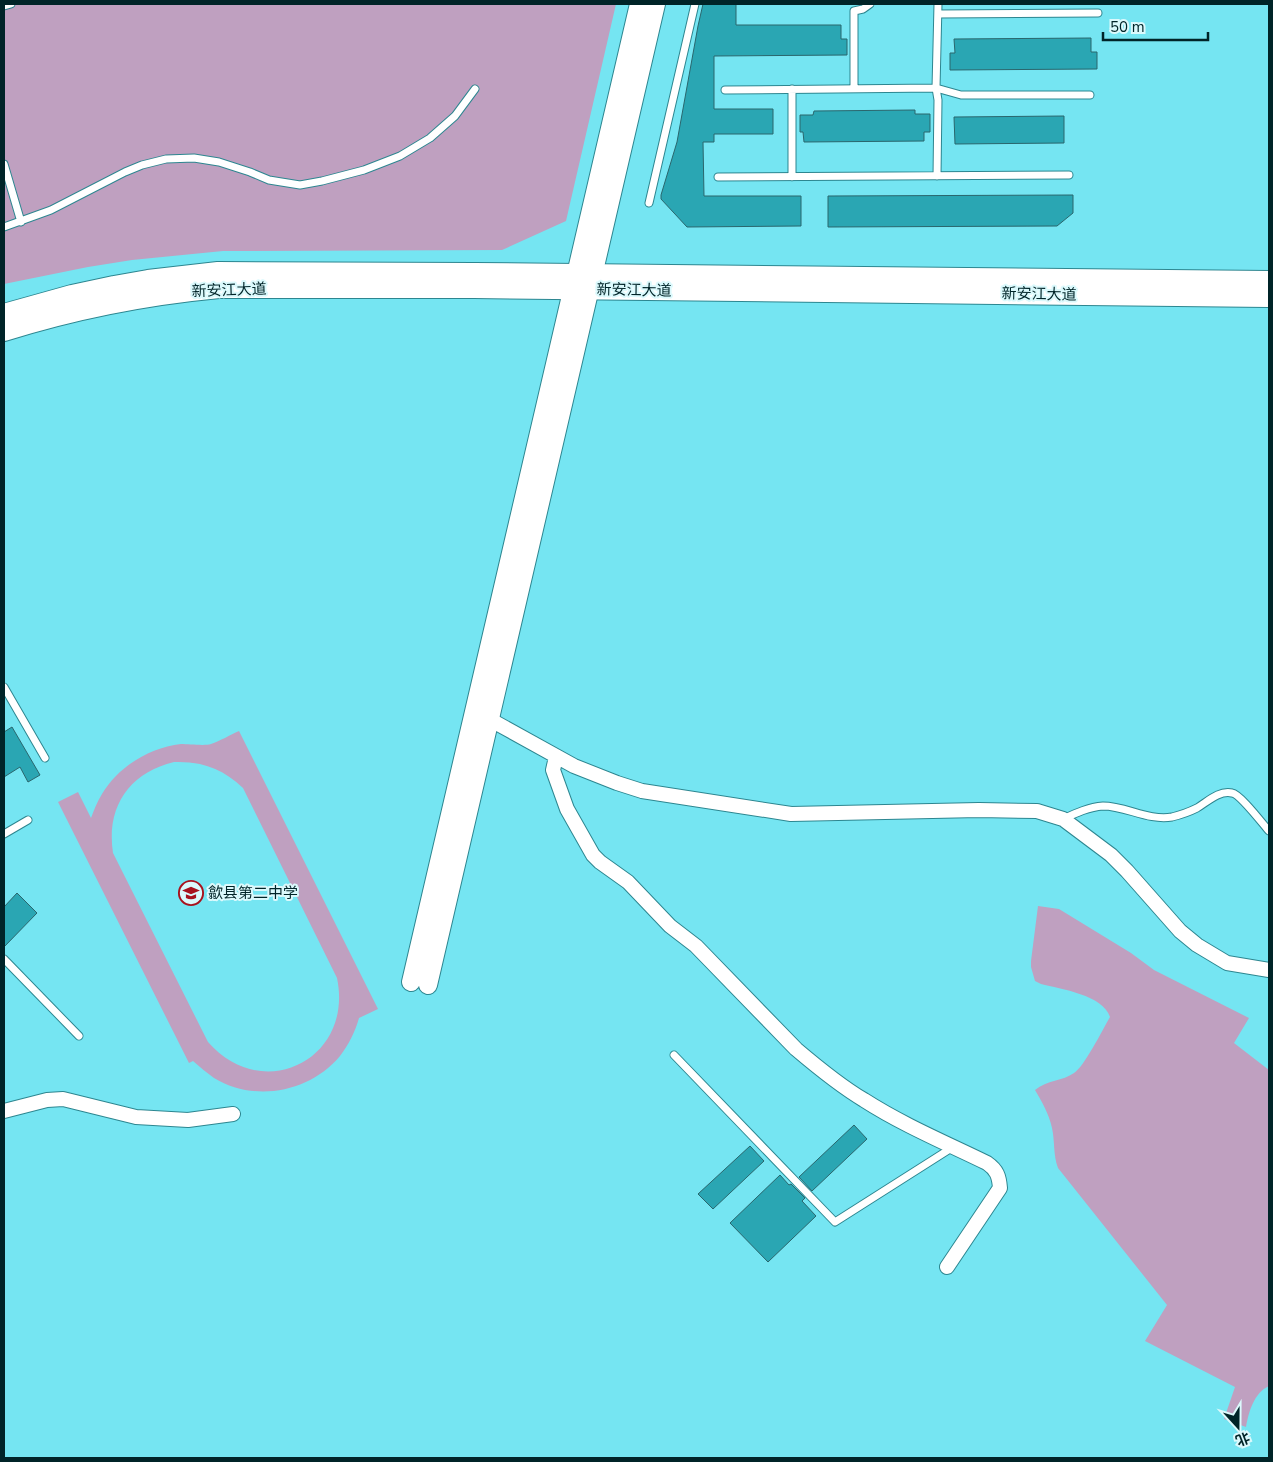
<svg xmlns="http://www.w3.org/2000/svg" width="1273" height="1462" font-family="'Nunito Sans','Noto Sans SC',sans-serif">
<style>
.green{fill:#bfa0c0;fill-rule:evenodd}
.building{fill:#2aa6b3;stroke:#2a666d}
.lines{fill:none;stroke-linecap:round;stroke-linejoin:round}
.service-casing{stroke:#2d8690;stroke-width:9}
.minor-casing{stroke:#2d8690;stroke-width:16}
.tertiary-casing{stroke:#2d8690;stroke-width:20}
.secondary-casing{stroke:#2d8690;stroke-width:22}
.service{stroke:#fff;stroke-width:7}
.minor{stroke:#fff;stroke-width:14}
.tertiary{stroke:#fff;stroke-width:18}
.secondary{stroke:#fff;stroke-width:20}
.labels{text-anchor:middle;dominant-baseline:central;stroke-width:4;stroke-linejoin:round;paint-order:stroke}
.street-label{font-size:15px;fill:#002428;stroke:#dbf9fc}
.poi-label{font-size:15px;fill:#002428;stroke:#dbf9fc;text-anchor:start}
</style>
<rect width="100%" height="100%" fill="#75e5f2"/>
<!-- green -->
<path class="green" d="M4,4H616L566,221L502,250L223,251L132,260L88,267L4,284Z
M239,731L378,1009L359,1018C355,1032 349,1044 340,1056C310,1092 255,1103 214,1078C207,1073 200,1067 193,1061L189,1063L58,802L78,792L91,818C94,810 97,802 102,794C119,766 149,748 181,744C189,744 205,746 211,744C220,741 230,735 239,731ZM174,762C202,761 223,769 243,788L337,978C354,1059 263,1105 208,1042L113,853C106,807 129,773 174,762Z
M1038,906L1059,909L1131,953L1154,970L1249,1018L1234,1043L1269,1070V1386C1254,1393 1249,1411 1246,1427L1224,1419L1235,1387L1145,1341L1167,1305L1058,1168C1053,1155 1055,1141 1052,1128C1049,1114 1042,1102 1035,1090C1047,1080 1063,1081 1074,1073C1084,1067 1103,1029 1110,1017C1103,995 1061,989 1041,984L1035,981L1031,967V961Z"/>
<!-- building -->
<path class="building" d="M703,4H736V25H841V39H847V55L714,56V109H773V134H714V142H703L704,196H801V226L687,227L661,199V195L677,142L698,26Z
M1091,38V52H1097V69L950,70V53H955L954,39Z
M915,110V114H930V132H924V141L804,142L803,132H800V115H813L814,111Z
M1064,116V143L955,144L954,117Z
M1073,195V213L1057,226L828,227V196Z
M12,727L40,775L28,782L20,767L4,777V732Z
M17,893L37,913L4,947V907Z
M854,1125L867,1139L812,1191L799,1177Z
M750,1146L764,1161L713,1209L698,1194Z
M780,1175L789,1185L791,1184L805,1198L802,1201L816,1216L768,1262L730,1223Z"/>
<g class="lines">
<defs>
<path id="service" d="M4,6L11,4
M938,14L1098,13
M792,89V177
M854,89V11L863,9L870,4
M725,90L936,88L961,95H1090
M4,164L21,222
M937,176L938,100L936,88L938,4
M718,177L1069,175
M649,203L695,4
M4,227L51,210L125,172L142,165L166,159L194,158L219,162L250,172L269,180L300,185L322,181L364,170L400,156L430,138L455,116L475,89
M4,687L45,758
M1063,819C1076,813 1089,807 1103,806C1126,806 1148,821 1172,817C1180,815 1189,812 1197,808C1207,802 1219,790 1232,793C1240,794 1262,823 1269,831
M4,834L28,820
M4,959L79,1036
M674,1055L835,1222L953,1147"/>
<path id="minor" d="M489,719L574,766L617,783L642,791L791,814L979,810L1037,811L1063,819L1111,855L1127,871L1180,931L1197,945L1227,963L1269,970
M556,757L553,770L567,809L593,855L600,862L628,882L670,926L696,946L796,1049C816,1066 842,1087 864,1100C903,1125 946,1143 987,1163C997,1170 999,1176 1000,1188L947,1267
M4,1111L47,1100L63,1099L136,1117L188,1120L233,1114"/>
<path id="tertiary" d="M411,982L639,4
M428,985L656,4"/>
<path id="secondary" d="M4,314L72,295L114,286L148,280L218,272L474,273L1269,281
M4,331C74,309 145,295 219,288H474L1269,297"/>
</defs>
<!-- service casing -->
<use href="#service" class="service-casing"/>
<!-- minor casing -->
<use href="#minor" class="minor-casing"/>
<!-- tertiary casing -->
<use href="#tertiary" class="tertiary-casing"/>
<!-- secondary casing -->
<use href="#secondary" class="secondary-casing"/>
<!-- service -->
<use href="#service" class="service"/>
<!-- minor -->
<use href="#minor" class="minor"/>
<!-- tertiary -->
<use href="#tertiary" class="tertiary"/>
<!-- secondary -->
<use href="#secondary" class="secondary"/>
</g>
<!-- icons -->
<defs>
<symbol id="school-ring" viewBox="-11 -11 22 22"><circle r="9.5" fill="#dbf9fc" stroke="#a8121d" stroke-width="1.5"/><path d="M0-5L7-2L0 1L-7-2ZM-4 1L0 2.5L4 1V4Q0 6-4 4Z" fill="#a8121d"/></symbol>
</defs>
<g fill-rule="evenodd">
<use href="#school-ring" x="177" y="879" width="28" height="28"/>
</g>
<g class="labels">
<!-- street labels -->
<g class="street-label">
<text transform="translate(229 290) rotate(-2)">新安江大道</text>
<text transform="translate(634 290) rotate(1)">新安江大道</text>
<text transform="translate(1039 294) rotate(1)">新安江大道</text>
</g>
<!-- poi labels -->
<g class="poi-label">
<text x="208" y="893">歙县第二中学</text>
</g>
</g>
<!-- border -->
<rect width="1273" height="1462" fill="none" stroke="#002428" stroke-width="10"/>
<!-- north arrow -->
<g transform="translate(1238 1427) rotate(159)" stroke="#dbf9fc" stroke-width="4" paint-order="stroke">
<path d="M0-4L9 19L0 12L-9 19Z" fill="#002428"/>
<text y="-8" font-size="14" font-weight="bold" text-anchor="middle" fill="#002428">北</text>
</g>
<!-- scale -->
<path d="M1103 32v8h105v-8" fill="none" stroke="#002428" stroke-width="2.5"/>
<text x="1110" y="32" font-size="15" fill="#002428" stroke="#dbf9fc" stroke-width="4" paint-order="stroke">50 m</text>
</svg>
